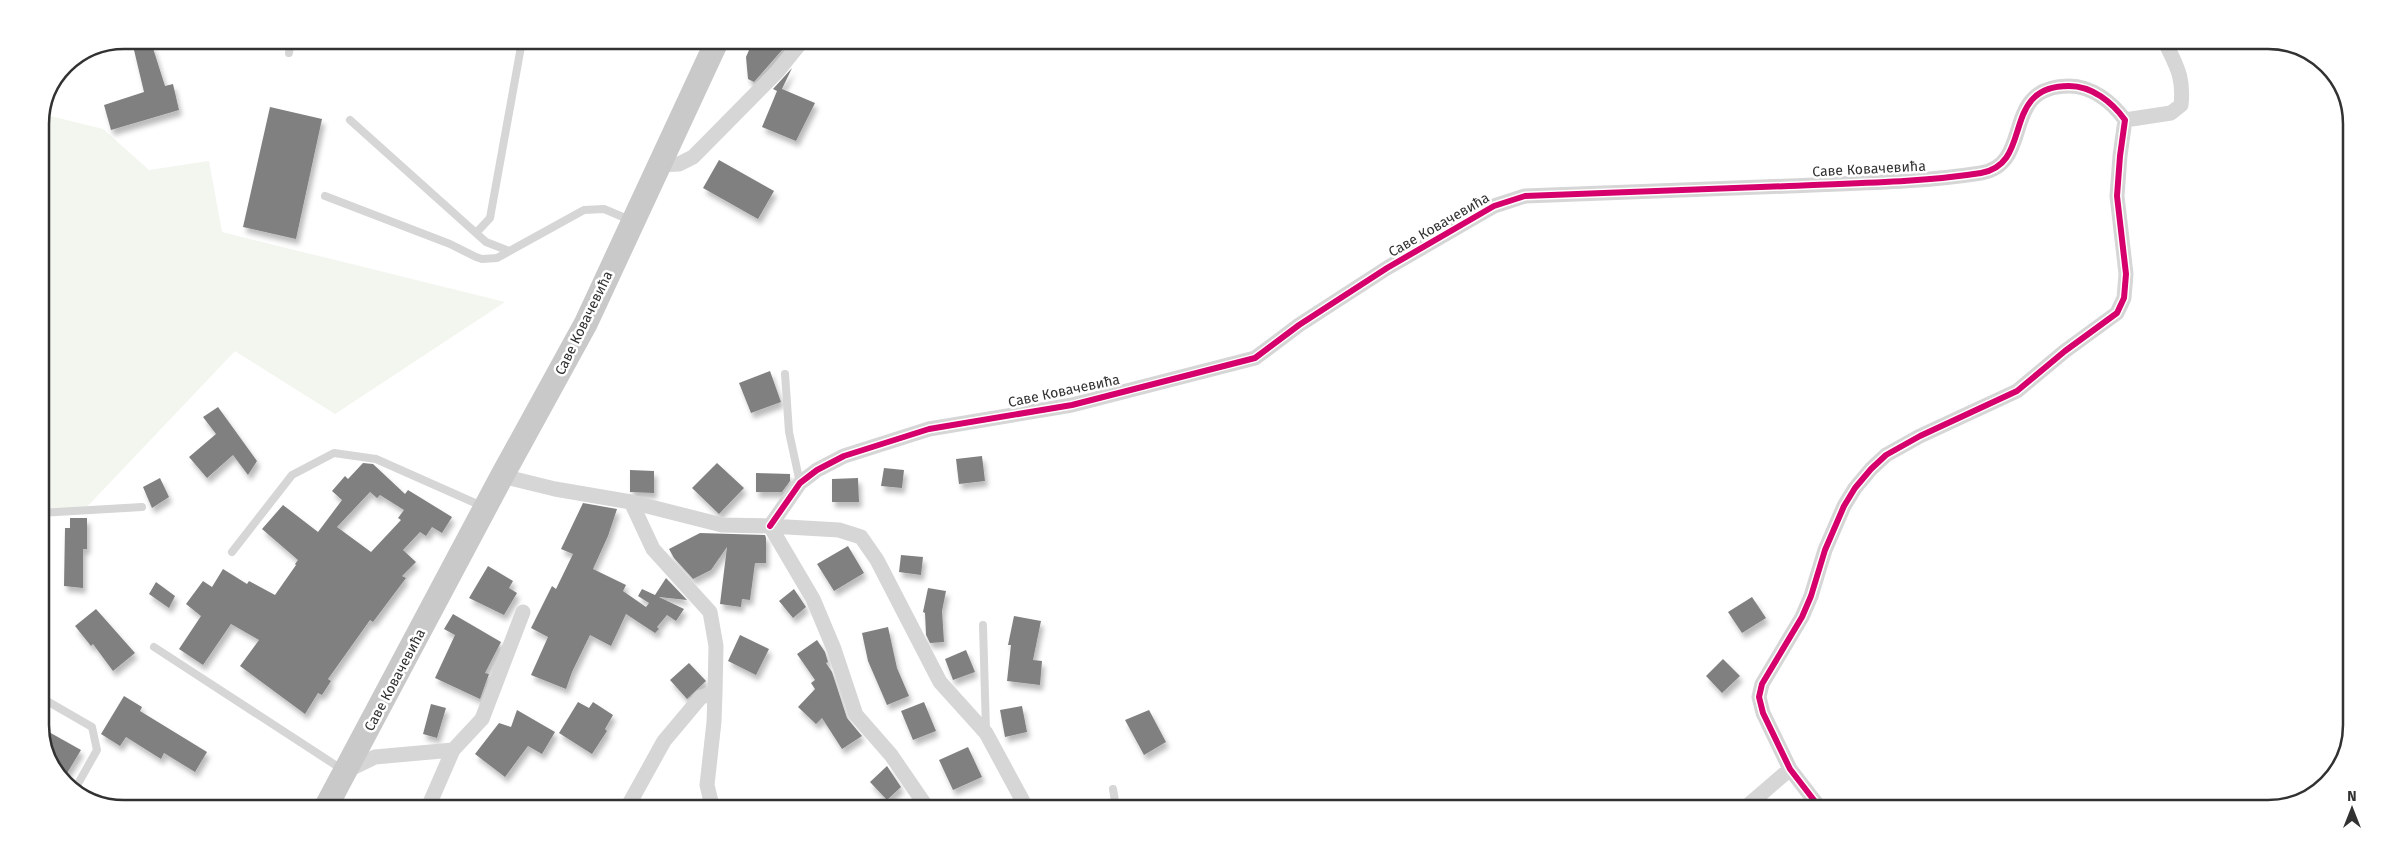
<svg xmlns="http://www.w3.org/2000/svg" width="2392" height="849" font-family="'Fira Sans',sans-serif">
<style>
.green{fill:#f2f6ee}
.building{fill:#808080;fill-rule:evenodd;filter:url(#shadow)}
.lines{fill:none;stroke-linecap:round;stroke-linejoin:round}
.service{stroke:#d6d6d6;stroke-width:8}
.minor{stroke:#d6d6d6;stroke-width:15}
.primary{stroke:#c9c9c9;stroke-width:24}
.cycleway-casing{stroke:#fff;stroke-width:9}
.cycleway{stroke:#d6006c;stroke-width:6}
.labels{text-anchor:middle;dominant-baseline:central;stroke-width:5;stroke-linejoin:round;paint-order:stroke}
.street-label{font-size:14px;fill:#323232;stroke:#fff}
.rim{fill:none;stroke:#323232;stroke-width:2.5}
</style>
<defs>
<filter id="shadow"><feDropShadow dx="3" dy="5.5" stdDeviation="2.5" flood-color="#0004"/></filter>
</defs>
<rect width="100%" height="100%" fill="#fff"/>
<!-- green -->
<path class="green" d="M42,114L103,129L149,170L209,161L222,232L505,302L335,414L235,351L83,511L40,513V119Z"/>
<!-- building -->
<path class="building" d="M753,41H790L754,82L748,79L746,57Z
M152,45L165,86L173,84L179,110L111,130L104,105L144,92L134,50Z
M792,68L782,89L815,103L796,141L762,127L777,91L773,89Z
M270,107L322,119L296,239L243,227Z
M719,160L774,191L758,219L703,188Z
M770,371L781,402L751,413L739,383Z
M218,407L257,461L248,475L233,455L207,478L189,457L216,434L203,417Z
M982,456L985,481L959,484L956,459Z
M363,463L373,464L405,494L408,490L452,517L442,533L432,527L426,536L420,532L403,550L416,562L402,576L406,578L373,622L370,620L328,679L331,681L322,695L318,693L305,714L240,666L259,640L231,624L203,665L179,649L201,616L186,604L203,581L212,587L223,569L247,584L249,581L275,595L296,565L295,564L298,560L262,529L283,505L318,532L342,500L332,491L345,476L348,479ZM370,492L377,498L380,495L404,510L398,518L401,520L371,552L337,527Z
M717,463L744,488L719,514L692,488Z
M884,468L904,470L902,488L881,486Z
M630,470L654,471V493L630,492Z
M756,473L790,474V481L782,492H756Z
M160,478L169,497L152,508L143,487Z
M858,478L859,502H832V479Z
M583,503L617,509L608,536L593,569L626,585L623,591L646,607L649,603L638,596L642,589L655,595L666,578L687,600L659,597L684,609L676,621L667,615L657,627L659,629L655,633L626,614L611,646L590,635L572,672L566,689L531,675L548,637L531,628L552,586L556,589L573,554L561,549Z
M70,518H87V549H83V588L64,586L65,528H70Z
M700,533L765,535L766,538V563H755L750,600L742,599L741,607L720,604L727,547L711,570L693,579L674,558L669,549Z
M848,546L864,573L834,591L817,564Z
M901,555L923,557L921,575L899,572Z
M488,566L513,581L509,588L517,593L504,615L469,598Z
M156,582L175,596L169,608L149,594Z
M928,588L946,591L942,611L944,642L930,643L926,635L925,613L923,612Z
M794,589L806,607L793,618L779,601Z
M1752,597L1766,618L1742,633L1728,612Z
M96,609L135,653L113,671L93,644L91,646L75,626Z
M453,614L501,642L485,673L489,674L480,699L435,678L455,635L444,629Z
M1014,616L1041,621L1033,660L1042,661L1040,685L1007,681L1011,645H1008Z
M888,627L897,668L909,696L887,705L868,661L862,633Z
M740,635L769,649L756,675L728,661Z
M817,640L825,652L828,662L826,663L832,672L847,718L862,736L842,749L822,718L816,724L798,707L815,689L811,683L815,680L797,654Z
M966,650L975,672L953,680L945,659Z
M1723,659L1740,676L1722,693L1706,676Z
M689,663L706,681L687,699L670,680Z
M124,696L142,707L140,711L207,752L195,772L164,753L161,759L126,737L120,746L101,734Z
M578,702L589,708L593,702L613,715L605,729L607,731L592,754L559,733Z
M924,702L936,731L913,740L901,711Z
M431,704L446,708L437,738L423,734Z
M1022,706L1027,732L1005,737L1000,710Z
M517,710L555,732L542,754L528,746L505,777L475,754L499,723L511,727Z
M1149,710L1166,742L1144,755L1125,720Z
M40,727L81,750L63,780L58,776Z
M968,747L982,777L953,790L939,760Z
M887,766L901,787L887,800L870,782Z"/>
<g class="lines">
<!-- service -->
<path class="service" d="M289,53L291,40
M350,120L486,242L509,251
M325,196L450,244L476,257L482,259L497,258L584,210L604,209L630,220
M476,233L490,218L522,41
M785,374L789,432L800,483
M40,513L142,507
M232,552L292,475L334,453L376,459L484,507
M983,625L986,731
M154,647L343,770
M40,697L92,727L97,750L75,789
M1113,789L1116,807"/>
<!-- minor -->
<path class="minor" d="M2125,120L2171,113L2181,105C2184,78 2177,67 2166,44
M658,165L679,164L693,157L777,72L802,41
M502,476L555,489L631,502L722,525L770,526L813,599L834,649L856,715L891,755L926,806
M631,502L653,549L710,612L716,646L715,693L714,722L707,785L712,806
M770,526L800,483L817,470L844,456L929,429L1072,405L1255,358L1299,325L1387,268L1494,206L1525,196C1613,192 1701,189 1789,186C1853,183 1917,183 1981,173C2035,164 1999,86 2069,86C2092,86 2112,102 2125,120L2120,156L2117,196L2126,274L2124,298L2117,313L2065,351L2017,391L1920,436L1886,455L1871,469L1855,488L1844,506L1825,550L1811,596L1802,617L1762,684L1759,697L1763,713L1790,769L1820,808
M770,526L839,530L861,537L877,560L940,682L986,733L1026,807
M346,771L375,757L453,750
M429,805L453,750L482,719L523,612
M628,806L664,741L701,697L715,693
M1745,808L1790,769"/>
<!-- primary -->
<path class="primary" d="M327,805L502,476L586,323L717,41"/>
<defs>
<path id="cycleway" d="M770,526L800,483L817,470L844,456L929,429L1072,405L1255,358L1299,325L1387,268L1494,206L1525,196C1613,192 1701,189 1789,186C1853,183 1917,183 1981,173C2035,164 1999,86 2069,86C2092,86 2112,102 2125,120L2120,156L2117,196L2126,274L2124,298L2117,313L2065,351L2017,391L1920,436L1886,455L1871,469L1855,488L1844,506L1825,550L1811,596L1802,617L1762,684L1759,697L1763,713L1790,769L1820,808"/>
</defs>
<!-- cycleway casing -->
<use href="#cycleway" class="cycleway-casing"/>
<!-- cycleway -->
<use href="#cycleway" class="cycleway"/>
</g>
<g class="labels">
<!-- street labels -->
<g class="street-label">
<text transform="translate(1869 169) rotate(-3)">Саве Ковачевића</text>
<text transform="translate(1439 225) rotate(-30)">Саве Ковачевића</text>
<text transform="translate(584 323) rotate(-64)">Саве Ковачевића</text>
<text transform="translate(1064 391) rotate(-12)">Саве Ковачевића</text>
<text transform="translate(395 680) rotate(-62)">Саве Ковачевића</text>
</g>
</g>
<!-- crop -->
<path d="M0 0H2392V849H0ZM124 49H2268A75 75 0 0 1 2343 124V725A75 75 0 0 1 2268 800H124A75 75 0 0 1 49 725V124A75 75 0 0 1 124 49Z" fill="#fff" fill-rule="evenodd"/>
<path class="rim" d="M124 49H2268A75 75 0 0 1 2343 124V725A75 75 0 0 1 2268 800H124A75 75 0 0 1 49 725V124A75 75 0 0 1 124 49Z"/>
<!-- north arrow -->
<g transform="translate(2352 809)" stroke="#ffffff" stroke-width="4" paint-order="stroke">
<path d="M0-4L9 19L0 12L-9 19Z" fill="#323232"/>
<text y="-8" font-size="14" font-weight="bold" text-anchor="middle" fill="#323232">N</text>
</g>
</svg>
